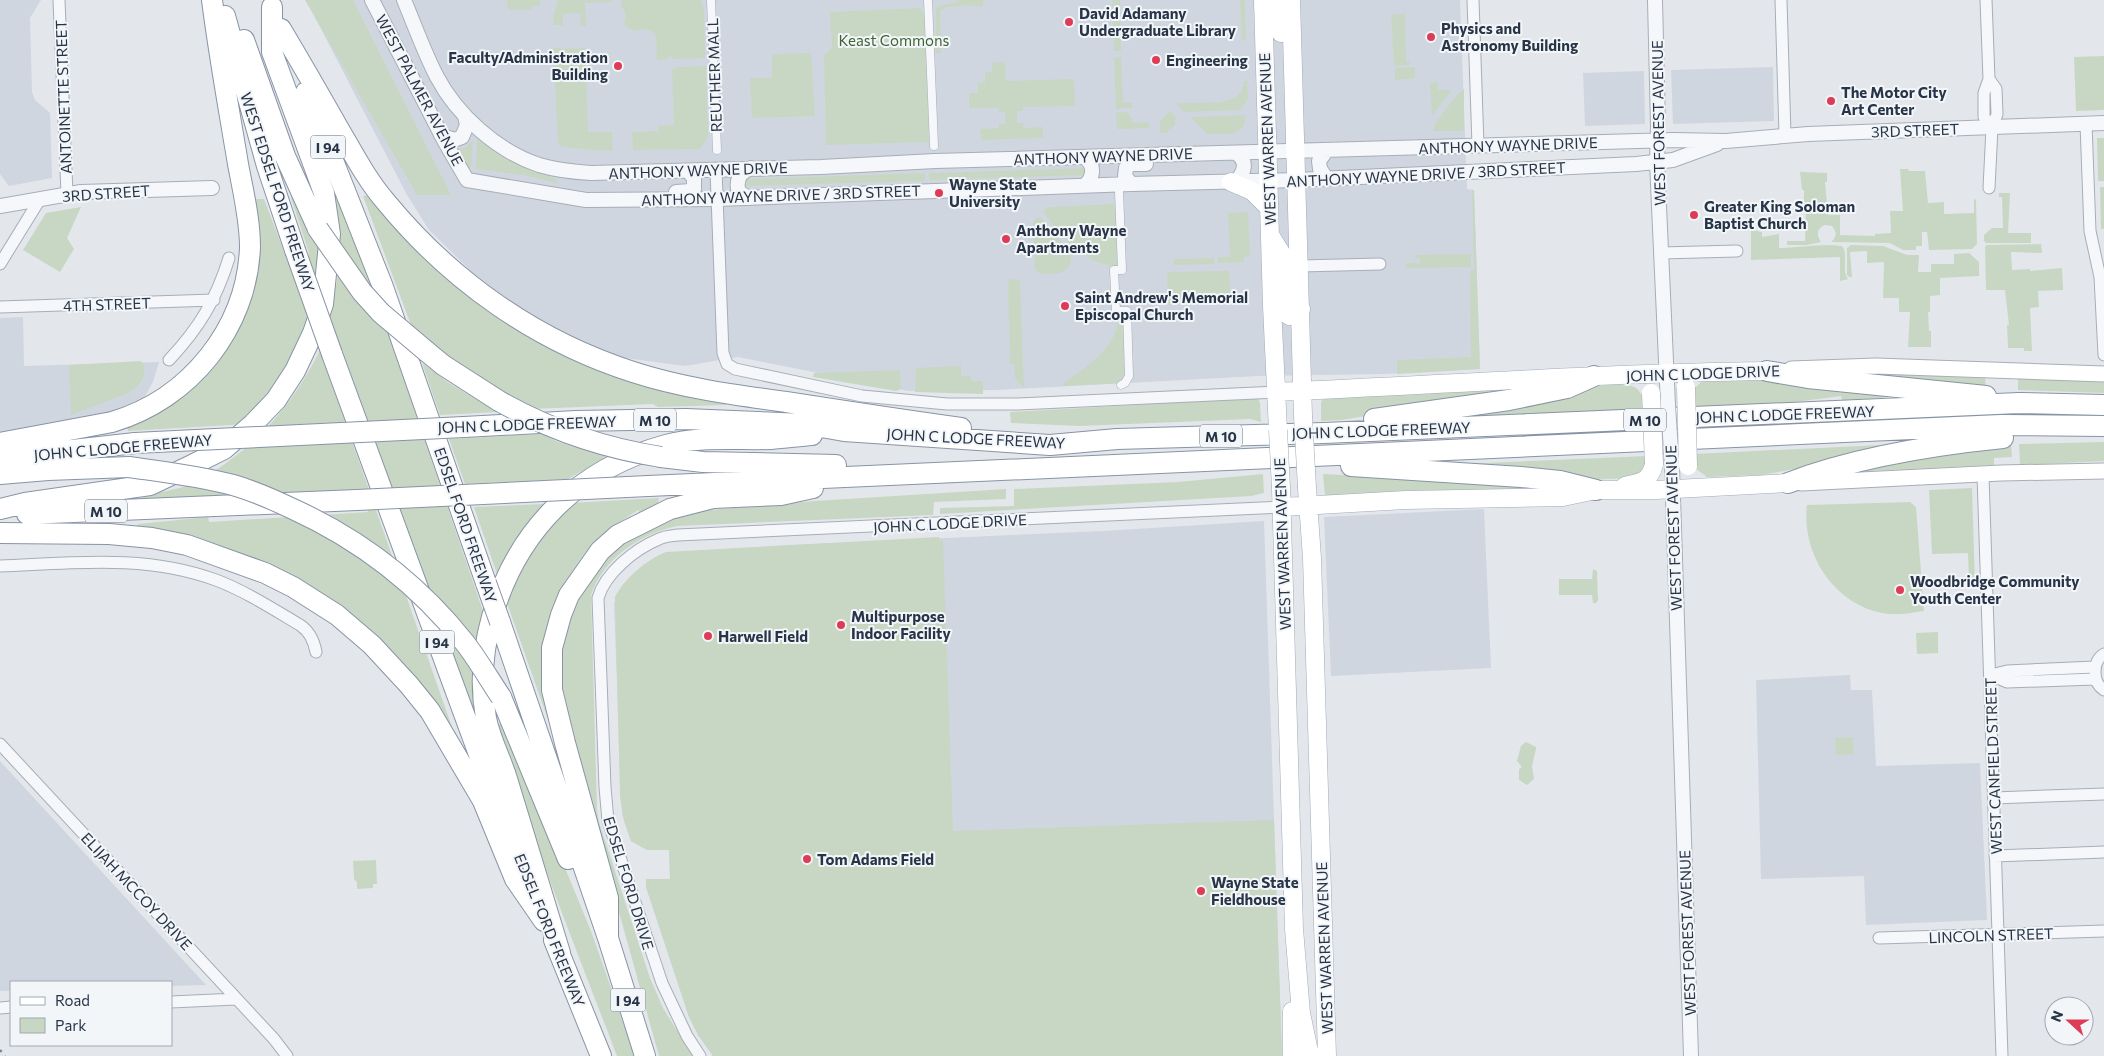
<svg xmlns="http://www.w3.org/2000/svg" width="2104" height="1056" font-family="Commissioner,sans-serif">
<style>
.built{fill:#d0d6df}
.green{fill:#c8d7c3}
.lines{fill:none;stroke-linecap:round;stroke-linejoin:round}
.pedestrian-casing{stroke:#a7aeb7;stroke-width:9}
.minor-casing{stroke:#a7aeb7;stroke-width:13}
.tertiary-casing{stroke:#a7aeb7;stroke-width:16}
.secondary-casing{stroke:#a7aeb7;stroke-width:17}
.primary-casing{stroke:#a0abb9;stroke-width:19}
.motorway-casing{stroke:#8894a5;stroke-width:22}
.pedestrian{stroke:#f6f7fa;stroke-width:8}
.minor{stroke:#f6f7fa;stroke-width:11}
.tertiary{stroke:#f6f7fa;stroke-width:14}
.secondary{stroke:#fff;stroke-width:15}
.primary{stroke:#fff;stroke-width:18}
.motorway{stroke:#fff;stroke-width:20}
.rail{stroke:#7a8698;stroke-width:2.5;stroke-dasharray:2.5 5;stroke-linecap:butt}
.tertiary-bridge-casing{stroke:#a7aeb7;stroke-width:16;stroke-linecap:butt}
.primary-bridge-casing{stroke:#a0abb9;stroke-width:19;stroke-linecap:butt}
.motorway-bridge-casing{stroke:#8894a5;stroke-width:22;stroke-linecap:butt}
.tertiary-bridge{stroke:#f6f7fa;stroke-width:14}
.primary-bridge{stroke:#fff;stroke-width:18}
.motorway-bridge{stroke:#fff;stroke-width:20}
.poi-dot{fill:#de3b57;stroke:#f3f6f9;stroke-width:2}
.labels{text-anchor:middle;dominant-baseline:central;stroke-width:4;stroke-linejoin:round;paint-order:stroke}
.shield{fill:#f3f6f9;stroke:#656e7c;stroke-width:1}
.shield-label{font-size:14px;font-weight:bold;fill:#283447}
.poi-label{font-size:15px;font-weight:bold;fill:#283447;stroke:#f3f6f9;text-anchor:start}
.park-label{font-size:15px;fill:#3e6434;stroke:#f3f6f9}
.street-label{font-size:15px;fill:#283447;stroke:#f3f6f9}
</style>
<rect width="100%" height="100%" fill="#e3e7ec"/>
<!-- built -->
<path class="built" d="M0,0H41L30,18L32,92L35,100L50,113L52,178L9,186L0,174Z
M306,0H1460L1467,189L1474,190L1480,369L1385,374L1258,376L996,390L908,391L738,357L685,366L617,357L569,336L516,306L473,273L429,230L407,195Z
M1773,67L1774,121L1673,124L1671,70Z
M1644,71L1645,124L1585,126L1583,73Z
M23,317L24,366L159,362L153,382L143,400L118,413L0,436V318Z
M1484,509L1491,668L1331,676L1324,517Z
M1264,521L1282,1056H713L698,1035L689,1017L646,887V879H670L669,850H647L631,841L622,814L614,604L617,594L632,576L662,554L787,545L1103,531Z
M1850,675L1851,690H1872L1876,766L1980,763L1987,920L1866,925L1864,876L1761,879L1756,680Z
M0,761L206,985L171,986V982H11V991H0Z"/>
<!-- green -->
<path class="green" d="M305,0H353L451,195H417Z
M507,0H540V6H532V9L510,10L507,6Z
M558,0H612V2L585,3L586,26H581L580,13L563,14V25H554L553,17Z
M621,0H700L704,8L705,58L673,59L672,56L668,57V59L657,60C655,43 664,25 634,31L624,25L626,14L622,7Z
M959,0H984L983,6C971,7 950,3 940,11L941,53H936V9C942,1 952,7 959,0Z
M1112,0H1120L1121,51H1114Z
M1240,0H1245L1246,40L1242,41Z
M920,8L925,14L929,142L826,145L824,55L832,48L830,12Z
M1405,14L1406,62H1410L1409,65L1394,66L1391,15Z
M553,48H561V49L585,48L588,132H612L613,151L590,150L560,146L558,143Z
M811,53L815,116L752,118L750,78H772V54Z
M2104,56V110L2076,111L2074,57Z
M1121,57L1123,103H1132V108L1116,109L1114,58Z
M1005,62L1006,81L1074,79L1075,106L1023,107V111H1017V123H1023L1024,128L1043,127V138L981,140L980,129L999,128V124H1005V112H999V108H969V93H978L977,83L985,82V72H992V63Z
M706,66L708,137L700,149L633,150L632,132L659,131L658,126L674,125L672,68L676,69V67Z
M1415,67V78L1395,80V68Z
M1244,81H1247L1248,99L1240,110L1184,112L1176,104C1197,99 1242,112 1244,81Z
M1438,82V90H1451V91L1432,116L1430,83Z
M1464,89V129L1462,131H1433C1433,123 1457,94 1464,89Z
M1170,111L1177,118L1174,122L1176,124L1166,133H1160V121Z
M1127,112L1132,118V123L1149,122V128L1117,129L1116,113Z
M1245,115L1244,126L1233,134H1207L1191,118L1193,117Z
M2097,138H2104V181H2098Z
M477,139C503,158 527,170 557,179L556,183L523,175L476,169Z
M473,141L471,168L466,166L458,149L464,148Z
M1086,168V175L929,180V173Z
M1900,169H1908L1909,171H1925L1928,203L1944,202V214L1974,213V200L1976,199L1977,244L1972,249L1929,250L1927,232H1922V246H1916V250H1903L1890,243L1831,242C1837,238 1837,232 1832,226L1825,225C1817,228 1816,235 1821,242L1807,245H1787V241H1805L1806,206H1804V190H1802L1800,172L1827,173V182H1825L1828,215H1840V235L1875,236V234L1891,233L1890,211H1903Z
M925,173V181L746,186L745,179Z
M2100,187H2104V229H2101Z
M1472,190H1474L1480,369L1397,374V360L1471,357L1470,271L1474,270Z
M1999,193H2010L2008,233H2031V243H1986L1984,241V235L1992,228H2003L2002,197H1999Z
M373,195L395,228H399L484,307L728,402L726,405L658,407L653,404L531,409L483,383L426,341L411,325L363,196Z
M291,198H295L323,250L321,277L297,354L247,424L128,431V427L161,411L190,390L208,374L234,338L249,303L255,199H264L301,296L309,253Z
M342,198L483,611L477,641L446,605L420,580L330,316C339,279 344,238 334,200Z
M1113,204L1117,207L1118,264L1117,266C1089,267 1057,234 1044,212L1045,208L1052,207Z
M81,207L67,238L74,249L60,272L23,250L46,213Z
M1248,212L1250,256L1244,257V262L1218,263V257H1230L1228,213Z
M1037,217L1041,218L1071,252C1073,268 1065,274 1050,274C1044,274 1040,275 1035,270L1033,222Z
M1751,230L1762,232V237L1779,234V248C1800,248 1821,243 1842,246C1849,255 1841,270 1848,279L1840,281V257L1751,260Z
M2041,244L2042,253L2011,252L2012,270L2030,269V271L2062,268L2063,290L2038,291L2039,307L2030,308L2032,351H2024V348H2008L2007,325H2009L2005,290H1986L1985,247L1987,245Z
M1851,245L1883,246L1907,255H1919L1918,272H1931V264H1954V254L1969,253L1979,262V276L1940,278V295L1930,296V312H1928L1929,331H1931V347H1908L1910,312H1899V298H1883L1884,262L1867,263V251L1850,252L1852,277H1849L1847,275V248Z
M1471,254V267L1406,268V263H1420V258H1415V255Z
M1214,258V264L1174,265V259Z
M1229,271L1231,303L1168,305L1167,272Z
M1011,279L1020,280L1024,388L1015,378L1014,364H1010L1008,282Z
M1126,323L1125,383L1064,386L1063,384C1083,369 1114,350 1117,324Z
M320,350L452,727L449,728L285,573L250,556L210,542L135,527L138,524L208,517L209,522L368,512L361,489L140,500C149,492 181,490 194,483C252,451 291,409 320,350Z
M141,361C150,374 140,385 129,393L71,415L69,365Z
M422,363L449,383L497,412L440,415Z
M961,366V376H971V381H983V394L915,392L916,368Z
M900,370L901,389L896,391L813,377L814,373Z
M1872,373L1985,377L1986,388L1823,374Z
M2018,378L2104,380V393L2018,390Z
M1756,379L1890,391L1893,397L1842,400L1841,396L1795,402L1691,407L1693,390L1701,382Z
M1611,384C1634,385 1641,384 1645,409L1454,419V413Z
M1554,385L1342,420L1321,421V402L1323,399L1327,398Z
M1258,398L1260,403L1261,422L1250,419L1080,426L1011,423L1010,412Z
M542,434L558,442L606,457L568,479L465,484L449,439Z
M2104,442V461L2020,465L2019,444Z
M1922,443L1923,446L1762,475L1707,477L1696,469L1694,454Z
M2011,444L2012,457L1994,458V465L1846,472L1970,449Z
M1647,456L1644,473L1634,478L1584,480L1462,464Z
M1263,474L1264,493L1251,496L940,514V508L1014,506V489L1178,482Z
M1323,474L1447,480L1468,484L1519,486L1564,491L1325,496Z
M1972,488L1975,584H1969L1968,553L1932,554L1929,490Z
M1006,489V499L934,502L933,515L677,526C640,534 603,559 591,595L597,809L599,822L650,978L663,1008L693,1056H659L605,862L559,681L562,640L572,610L595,570L625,540L652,525L697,511L815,501Z
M659,498L658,503L639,512L638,510C623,520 608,529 595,542C586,550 579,562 572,572C537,626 536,681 555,740L506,600L532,547L570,503Z
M1910,502L1916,507L1924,611C1910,613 1896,616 1882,613C1833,603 1801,553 1807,505Z
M544,504L525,526L497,574L474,507Z
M939,537L940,541H943L953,831L1274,820L1282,1056H713L698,1035L689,1017L646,887V879H670L669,850H647L631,841L624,821L620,797L615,597C624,579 647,559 666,552Z
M1593,569L1597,571L1598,600L1596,603H1593L1592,595H1559V579H1592Z
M440,625L476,672L485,744Z
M1938,632V653L1917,654L1916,633Z
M505,722L591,931L635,1056H617C575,946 531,838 497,725Z
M1853,737L1854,754L1836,755L1835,738Z
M1526,742L1536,747V749L1532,766L1534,779L1527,785L1519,780V769L1522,767L1517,761L1521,746Z
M376,860L377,884H373V888L357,889V882L354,879L353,861Z"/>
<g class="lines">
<defs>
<path id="pedestrian" d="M711,0L717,150
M928,0L934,146
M1119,191L1122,270H1114L1116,311H1127L1129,376L1125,383L1121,385"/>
<path id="minor" d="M59,0L67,194
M1473,0L1478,145
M1781,0L1785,135
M1986,0L1989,79L1984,93V117L1992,128
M1989,79L1996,89L1997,114L1992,128L1989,188
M2086,124L2090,231L2100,277L2104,355
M716,170L723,353L727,364L735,369L862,396L947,404H1018L1276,392
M1661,253L1737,251
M0,264L40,199
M1300,266L1380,264
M0,307L214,300
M169,360C199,328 216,300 229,258
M1983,475L2002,1056
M0,566C73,563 146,554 216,580C245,591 273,609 300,625C309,631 314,641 316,652
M2104,654C2092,661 2092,682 2104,690
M1991,675L2007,682L2095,679
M1991,675L2007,671L2095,667
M0,744L274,1039L287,1056
M1994,798L2104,794
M1995,856L2104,852
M1879,938L2104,931
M171,1002L236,999
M0,1008L11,1007
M700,1056L687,1036L662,983L608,821L605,787L598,598C605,573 635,549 659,539C665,536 672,536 678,535L1282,507"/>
<path id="tertiary" d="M372,0L445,142L467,180L586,200L717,199L1131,184L1296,180L1636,164L1673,160L1717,144
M404,0C415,26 424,52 437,77C457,115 497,151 539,165C556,170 573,172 591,173L821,167L935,161L1673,140L1726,141L1808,134L2104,123
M1655,0L1658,126L1657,162L1668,405
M441,135L454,140L462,137L467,125L465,116
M1236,153C1248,161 1245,172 1236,181
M1085,158C1095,165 1094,177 1085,185
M1327,179L1320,169L1319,161L1327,150
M1131,184L1125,176L1126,168L1131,164H1146
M676,192L691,191L694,189V178L688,171
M749,198L739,192C735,181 740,172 751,168
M0,206L81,192L212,188
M1672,466L1691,1056"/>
<path id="secondary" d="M1791,369L1876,366L2104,374
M1801,483L2001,473L2104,471"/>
<path id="primary" d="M1263,0L1272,306L1278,430
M1291,0L1303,416
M1263,8L1269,3H1276L1280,18L1281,33
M1231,182L1252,191L1269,208
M1270,235L1283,256L1284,311L1289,316L1301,309
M1276,392C1440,385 1603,373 1767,371
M1625,486C1641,482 1650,482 1654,464
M1281,488L1294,929L1301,1013L1310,1056
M1307,488L1312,558L1327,1056
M1282,507L1406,500L1563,497L1596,490H1656L1788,483
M1292,1011V1056"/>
<path id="motorway" d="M225,16L267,166L295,250
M281,29C300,61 318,92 336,124C352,151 366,179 386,202C451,281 536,341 633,372C682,388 735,395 786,402C844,411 903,420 961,428
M244,40L285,156L318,229
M306,92L383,287L486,583
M426,351L443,365L499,401
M332,354L492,790L516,849
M1767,371L1808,378L1986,396
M1374,419L1509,400L1567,388L1594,376
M464,427L576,421L686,419L804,424L844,431L1050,445L1117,439L1324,433L2019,403L2104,405
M0,443L112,422C190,399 247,328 250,247C250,219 243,191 238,164C229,110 219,55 212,0
M661,457L703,462L836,465
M0,458L135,443
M1351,466L1521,477L1560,481L1596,490
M0,474L48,470L129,467
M1788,483C1853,458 1933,445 2003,438
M648,486L2001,425L2104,426
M0,509L25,503L150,485L190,466L224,449L253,424L276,400L295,371L313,333L323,304L330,234L324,193L272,52V7
M27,514L357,500
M0,533L109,534L152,538L187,545L265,573L293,587L337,615L372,645L409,685L430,711L483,801L515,879L544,921
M500,622L608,938L645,1056
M501,697L568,859
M608,938V898L565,743L552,690V648L561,615L569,595L600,551L618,535L670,509L713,498L781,495L813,488
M554,940L601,1056
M560,953C542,895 525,837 507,779C501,759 490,739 486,718C480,685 483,649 492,617C517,530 578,469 666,445C700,436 735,440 771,439C785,438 799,436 812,435"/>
</defs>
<!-- pedestrian casing -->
<use href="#pedestrian" class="pedestrian-casing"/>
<!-- minor casing -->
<use href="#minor" class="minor-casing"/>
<!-- tertiary casing -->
<use href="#tertiary" class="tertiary-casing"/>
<!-- secondary casing -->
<use href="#secondary" class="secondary-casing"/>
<!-- primary casing -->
<use href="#primary" class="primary-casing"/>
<!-- motorway casing -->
<use href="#motorway" class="motorway-casing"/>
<!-- pedestrian -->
<use href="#pedestrian" class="pedestrian"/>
<!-- minor -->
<use href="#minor" class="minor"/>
<!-- tertiary -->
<use href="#tertiary" class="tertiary"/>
<!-- secondary -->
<use href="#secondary" class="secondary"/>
<!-- primary -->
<use href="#primary" class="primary"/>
<!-- motorway -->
<use href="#motorway" class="motorway"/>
<!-- rail -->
<path class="rail" d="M0,1050L5,1056"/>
<defs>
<path id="tertiary-bridge" d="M1668,405L1672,466"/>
<path id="primary-bridge" d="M1686,387L1688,466
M1651,393L1654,464
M1303,416L1307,488
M1278,430L1281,488"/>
<path id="motorway-bridge" d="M318,229L362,292L381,313L426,351
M295,250L332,354
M499,401C550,430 603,448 661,457
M135,443L464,427
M129,467C164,472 199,476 233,485C254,491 274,500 293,509C361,540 419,585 465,643C478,660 489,679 501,697
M357,500L648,486
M486,583L500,622"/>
</defs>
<!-- tertiary-bridge casing -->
<use href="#tertiary-bridge" class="tertiary-bridge-casing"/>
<!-- primary-bridge casing -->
<use href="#primary-bridge" class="primary-bridge-casing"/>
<!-- motorway-bridge casing -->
<use href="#motorway-bridge" class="motorway-bridge-casing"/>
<!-- tertiary-bridge -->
<use href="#tertiary-bridge" class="tertiary-bridge"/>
<!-- primary-bridge -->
<use href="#primary-bridge" class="primary-bridge"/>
<!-- motorway-bridge -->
<use href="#motorway-bridge" class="motorway-bridge"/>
</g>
<!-- markers -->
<g class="poi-dot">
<circle cx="1069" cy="22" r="5"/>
<circle cx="1431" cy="37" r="5"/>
<circle cx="1156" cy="60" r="5"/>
<circle cx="618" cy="66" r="5"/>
<circle cx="1831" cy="101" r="5"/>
<circle cx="939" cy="193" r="5"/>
<circle cx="1694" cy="215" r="5"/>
<circle cx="1006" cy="239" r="5"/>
<circle cx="1065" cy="306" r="5"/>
<circle cx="1900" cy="590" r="5"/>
<circle cx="841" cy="625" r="5"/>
<circle cx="708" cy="636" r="5"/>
<circle cx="807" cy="859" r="5"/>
<circle cx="1201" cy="891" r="5"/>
</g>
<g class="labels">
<!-- shield labels -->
<g class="shield">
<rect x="310.5" y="135.5" width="35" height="23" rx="4"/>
<rect x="634" y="408.5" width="42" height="23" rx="4"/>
<rect x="1624" y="408.5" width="42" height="23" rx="4"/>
<rect x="1200" y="424.5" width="42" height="23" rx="4"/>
<rect x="85" y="499.5" width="42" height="23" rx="4"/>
<rect x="419.5" y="630.5" width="35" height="23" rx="4"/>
<rect x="610.5" y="988.5" width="35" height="23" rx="4"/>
</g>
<g class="shield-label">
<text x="328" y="147">I 94</text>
<text x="655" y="420">M 10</text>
<text x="1645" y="420">M 10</text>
<text x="1221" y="436">M 10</text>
<text x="106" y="511">M 10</text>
<text x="437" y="642">I 94</text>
<text x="628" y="1000">I 94</text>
</g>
<!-- poi labels -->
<g class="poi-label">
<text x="1079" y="13">David Adamany<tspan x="1079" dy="17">Undergraduate Library</tspan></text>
<text x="1441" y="28">Physics and<tspan x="1441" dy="17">Astronomy Building</tspan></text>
<text x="608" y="57" text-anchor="end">Faculty/Administration<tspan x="608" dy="17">Building</tspan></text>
<text x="1166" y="60">Engineering</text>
<text x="1841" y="92">The Motor City<tspan x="1841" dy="17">Art Center</tspan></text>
<text x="949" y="184">Wayne State<tspan x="949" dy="17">University</tspan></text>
<text x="1704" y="206">Greater King Soloman<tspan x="1704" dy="17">Baptist Church</tspan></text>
<text x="1016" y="230">Anthony Wayne<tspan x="1016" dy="17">Apartments</tspan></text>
<text x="1075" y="297">Saint Andrew's Memorial<tspan x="1075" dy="17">Episcopal Church</tspan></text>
<text x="1910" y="581">Woodbridge Community<tspan x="1910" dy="17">Youth Center</tspan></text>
<text x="851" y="616">Multipurpose<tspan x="851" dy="17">Indoor Facility</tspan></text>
<text x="718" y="636">Harwell Field</text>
<text x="817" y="859">Tom Adams Field</text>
<text x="1211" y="882">Wayne State<tspan x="1211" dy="17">Fieldhouse</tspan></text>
</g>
<!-- park labels -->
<g class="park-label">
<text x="894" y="40">Keast Commons</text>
</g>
<!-- street labels -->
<g class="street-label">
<text transform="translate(714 75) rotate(-92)">REUTHER MALL</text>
<text transform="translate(420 90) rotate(62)">WEST PALMER AVENUE</text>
<text transform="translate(63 97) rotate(-92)">ANTOINETTE STREET</text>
<text transform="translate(1658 123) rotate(-91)">WEST FOREST AVENUE</text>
<text transform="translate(1915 130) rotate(-2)">3RD STREET</text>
<text transform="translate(1267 139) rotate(-92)">WEST WARREN AVENUE</text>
<text transform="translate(1508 145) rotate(-2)">ANTHONY WAYNE DRIVE</text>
<text transform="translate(1103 156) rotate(-2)">ANTHONY WAYNE DRIVE</text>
<text transform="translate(698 170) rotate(-2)">ANTHONY WAYNE DRIVE</text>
<text transform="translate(1426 174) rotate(-3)">ANTHONY WAYNE DRIVE / 3RD STREET</text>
<text transform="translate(278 192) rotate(72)">WEST EDSEL FORD FREEWAY</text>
<text transform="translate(106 193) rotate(-4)">3RD STREET</text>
<text transform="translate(781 195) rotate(-2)">ANTHONY WAYNE DRIVE / 3RD STREET</text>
<text transform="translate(107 304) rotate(-2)">4TH STREET</text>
<text transform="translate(1703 373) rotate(-2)">JOHN C LODGE DRIVE</text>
<text transform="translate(1785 414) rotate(-2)">JOHN C LODGE FREEWAY</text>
<text transform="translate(527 424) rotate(-2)">JOHN C LODGE FREEWAY</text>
<text transform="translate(1381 430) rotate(-2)">JOHN C LODGE FREEWAY</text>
<text transform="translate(976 438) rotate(3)">JOHN C LODGE FREEWAY</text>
<text transform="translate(123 447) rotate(-5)">JOHN C LODGE FREEWAY</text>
<text transform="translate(950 523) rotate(-3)">JOHN C LODGE DRIVE</text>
<text transform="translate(466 525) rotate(71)">EDSEL FORD FREEWAY</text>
<text transform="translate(1673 528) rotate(-92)">WEST FOREST AVENUE</text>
<text transform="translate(1282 544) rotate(-92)">WEST WARREN AVENUE</text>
<text transform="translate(1993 766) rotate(-92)">WEST CANFIELD STREET</text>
<text transform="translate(629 883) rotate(73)">EDSEL FORD DRIVE</text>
<text transform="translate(137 891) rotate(47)">ELIJAH MCCOY DRIVE</text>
<text transform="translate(550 930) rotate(68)">EDSEL FORD FREEWAY</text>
<text transform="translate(1687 933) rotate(-92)">WEST FOREST AVENUE</text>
<text transform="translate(1991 935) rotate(-2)">LINCOLN STREET</text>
<text transform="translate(1324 948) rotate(-92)">WEST WARREN AVENUE</text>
</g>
</g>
<!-- legend -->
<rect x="10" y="981" width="162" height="65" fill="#f3f6f9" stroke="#a2a8b2"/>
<rect x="20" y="997" width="25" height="8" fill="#ffffff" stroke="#a2a8b2"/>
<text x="55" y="1006" font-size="15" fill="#283447">Road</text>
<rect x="20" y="1018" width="25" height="15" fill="#c8d7c3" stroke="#a2a8b2"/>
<text x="55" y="1031" font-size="15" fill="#283447">Park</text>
<!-- north arrow -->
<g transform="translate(2069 1021) rotate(291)"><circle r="24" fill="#f3f6f9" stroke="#a2a8b2"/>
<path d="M0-4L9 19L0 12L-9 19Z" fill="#de3b57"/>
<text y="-8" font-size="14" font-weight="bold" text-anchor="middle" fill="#283447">N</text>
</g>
</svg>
